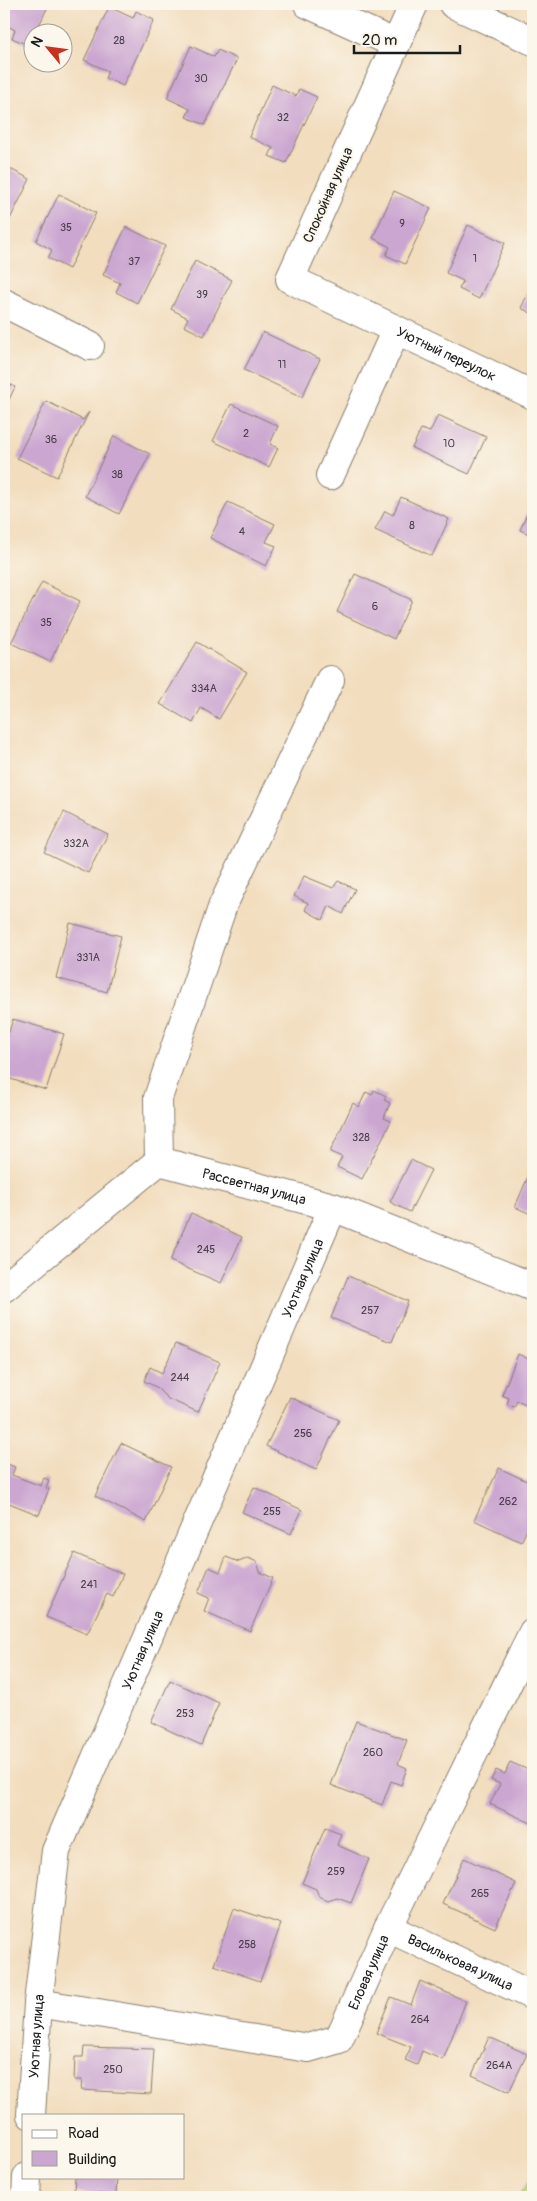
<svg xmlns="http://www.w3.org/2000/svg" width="537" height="2201" font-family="Pangolin,sans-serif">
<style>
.green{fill:#b2cf76;stroke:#677649}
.building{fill:#cba6d1}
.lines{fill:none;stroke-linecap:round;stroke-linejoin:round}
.minor-casing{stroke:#877c6d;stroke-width:30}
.minor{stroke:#fff;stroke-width:28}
.labels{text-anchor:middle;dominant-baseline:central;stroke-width:4;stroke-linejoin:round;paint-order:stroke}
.number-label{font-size:11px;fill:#483e49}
.street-label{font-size:14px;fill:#1c1c1c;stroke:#fbf7ec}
</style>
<rect width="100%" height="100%" fill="#fbf7ec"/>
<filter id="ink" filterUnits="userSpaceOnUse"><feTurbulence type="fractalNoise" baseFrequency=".02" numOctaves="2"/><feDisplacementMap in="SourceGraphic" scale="10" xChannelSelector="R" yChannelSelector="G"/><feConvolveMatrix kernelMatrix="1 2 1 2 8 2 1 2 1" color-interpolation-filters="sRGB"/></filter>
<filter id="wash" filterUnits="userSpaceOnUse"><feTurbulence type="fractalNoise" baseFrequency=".0096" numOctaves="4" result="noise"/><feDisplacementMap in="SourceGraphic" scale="20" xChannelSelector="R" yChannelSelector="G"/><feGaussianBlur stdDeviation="1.12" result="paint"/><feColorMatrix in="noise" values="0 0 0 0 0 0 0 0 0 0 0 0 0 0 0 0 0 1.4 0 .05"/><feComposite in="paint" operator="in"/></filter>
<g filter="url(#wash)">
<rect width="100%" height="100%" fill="#f2ddbe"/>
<!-- green -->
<path class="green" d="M533,2177V2197H517Z"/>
<g id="blocks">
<!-- building -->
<path class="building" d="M4,4H49L36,32H32L30,46L12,38L15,30L4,24Z
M109,7L133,18L136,11L154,20L123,86L105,78L108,71L84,60Z
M191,46L214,57L218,50L237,59L205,125L186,117L190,109L167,98Z
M272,85L296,96L299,89L317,97L286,163L269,156L273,148L249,137Z
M4,166L30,179L4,231Z
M394,191L431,208L405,264L386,255L390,247L373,238Z
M59,194L96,213L69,269L48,258L52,250L36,241Z
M468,225L505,243L479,299L459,289L463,281L446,273Z
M126,227L165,246L137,303L116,292L120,283L103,275Z
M195,261L232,280L204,336L184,326L188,318L171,309Z
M533,283V314L521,308Z
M263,332L320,359L302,397L244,370Z
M4,381L15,387L4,410Z
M46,401L83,420L89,412L57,477L17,458Z
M231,404L278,426L270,444L278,448L269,467L213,441Z
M438,415L486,437L469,474L412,448L421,429L430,432Z
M114,436L150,454L119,514L85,496Z
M401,497L449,519L432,556L375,530L385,511L393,515Z
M533,500V536L520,530Z
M228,502L275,524L266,542L276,546L266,566L210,538Z
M355,574L412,600L394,639L337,612Z
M42,582L80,601L50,662L11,643Z
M197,642L247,672L219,719L201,708L193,723L160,704Z
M64,812L108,834L88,873L44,852Z
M304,876L333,888L338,881L355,889L343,914L329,906L323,920L305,910L308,903L294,896Z
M70,923L121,936L107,992L56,978Z
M13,1019L64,1034L46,1090L4,1077V1048Z
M374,1090L386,1096L384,1100L390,1103L384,1118L391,1121L362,1179L337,1167L342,1157L330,1152L353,1103L359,1107L366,1092L372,1095Z
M411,1160L431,1170L410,1212L390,1202Z
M533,1165V1215L515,1207Z
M191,1213L242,1237L221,1283L170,1261Z
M348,1276L408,1301L392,1342L331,1318Z
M176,1343L220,1362L198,1412L168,1399L156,1387L144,1381L150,1367L162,1373Z
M518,1354L533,1361V1421L530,1420V1407L517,1401L514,1407L507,1404L509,1398L502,1395Z
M290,1397L339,1420L316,1470L266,1446Z
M121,1443L171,1467L146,1522L95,1496Z
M5,1463L15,1467L12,1475L41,1486L44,1478L49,1480L46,1488L49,1489L39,1515L4,1501Z
M499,1468L533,1484V1517L521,1542L474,1520Z
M254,1487L302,1510L291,1534L242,1512Z
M74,1553L123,1574L113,1597L107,1594L87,1634L46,1617Z
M226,1557L239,1562L248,1558L257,1562L260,1572L273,1578L250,1631L204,1611L209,1598L198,1593L209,1567L220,1572Z
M170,1680L219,1703L201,1745L151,1722Z
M356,1721L407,1740L398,1764L407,1768L401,1785L391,1781L382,1805L331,1785Z
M510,1762L533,1772V1824L490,1804L500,1784L491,1780L496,1770L505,1774Z
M325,1828L341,1834L337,1845L369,1859L351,1903L337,1898L328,1901L319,1897L316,1889L302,1883Z
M464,1858L516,1883L495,1928L443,1904Z
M234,1908L281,1924L260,1981L214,1965Z
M420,1981L466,2001L443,2060L422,2051L417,2065L405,2060L411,2047L376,2033L391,1997L411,2005Z
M489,2037L527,2054L509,2092L472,2075Z
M84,2047L154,2049L151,2094L81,2090L82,2080H74L75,2057H83Z
M75,2177H117L116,2195L74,2192Z"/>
</g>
</g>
<g filter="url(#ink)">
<use href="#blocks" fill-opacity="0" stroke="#877c6d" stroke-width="1"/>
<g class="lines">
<defs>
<g id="minor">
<path d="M308,4L396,44"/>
<path id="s1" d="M414,4L290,279L533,395"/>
<path d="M453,4L533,41"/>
<path d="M4,303L90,346"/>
<path d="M330,476L396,330"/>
<path d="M159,1161L158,1098L223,905L330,680"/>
<path id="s2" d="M4,1288L159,1161L333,1207L533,1287"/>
<path id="s3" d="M388,1928L533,1996"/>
<path id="s4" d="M38,2003L308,2048L339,2039L388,1928L533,1632"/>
<path id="s5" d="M31,2115L38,2003L56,1851L333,1207"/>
<path d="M26,2197L27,2177"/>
</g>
</defs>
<!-- minor casing -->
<use href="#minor" class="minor-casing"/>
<!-- minor -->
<use href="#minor" class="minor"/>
</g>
</g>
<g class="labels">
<!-- number labels -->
<g class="number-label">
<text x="119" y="40">28</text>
<text x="201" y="78">30</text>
<text x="283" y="117">32</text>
<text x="402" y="223">9</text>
<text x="66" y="227">35</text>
<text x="475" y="258">1</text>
<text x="134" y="261">37</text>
<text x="202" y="294">39</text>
<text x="282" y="364">11</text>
<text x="246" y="433">2</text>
<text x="51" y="439">36</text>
<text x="449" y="443">10</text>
<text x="117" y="474">38</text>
<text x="412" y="525">8</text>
<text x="242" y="531">4</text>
<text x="375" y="606">6</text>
<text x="46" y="622">35</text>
<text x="204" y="688">334А</text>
<text x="76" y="843">332А</text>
<text x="88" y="957">331А</text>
<text x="361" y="1137">328</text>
<text x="206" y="1249">245</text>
<text x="370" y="1310">257</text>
<text x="180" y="1377">244</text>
<text x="303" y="1433">256</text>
<text x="508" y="1501">262</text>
<text x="272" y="1511">255</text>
<text x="89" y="1584">241</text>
<text x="185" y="1713">253</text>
<text x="373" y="1752">260</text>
<text x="336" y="1871">259</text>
<text x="480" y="1893">265</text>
<text x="247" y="1944">258</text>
<text x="420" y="2019">264</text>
<text x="499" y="2065">264А</text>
<text x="113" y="2069">250</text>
</g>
<!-- street labels -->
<g class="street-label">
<text transform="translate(328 195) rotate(-66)">Спокойная улица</text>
<text stroke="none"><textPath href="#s1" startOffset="475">Уютный переулок</textPath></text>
<text stroke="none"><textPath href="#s2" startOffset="299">Рассветная улица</textPath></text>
<text stroke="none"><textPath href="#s5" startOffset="889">Уютная улица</textPath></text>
<text stroke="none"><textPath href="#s5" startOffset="484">Уютная улица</textPath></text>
<text stroke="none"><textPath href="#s3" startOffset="80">Васильковая улица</textPath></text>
<text stroke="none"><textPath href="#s4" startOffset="379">Еловая улица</textPath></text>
<text stroke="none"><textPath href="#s5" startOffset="79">Уютная улица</textPath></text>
</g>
</g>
<!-- margin -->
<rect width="537" height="2201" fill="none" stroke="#fbf7ec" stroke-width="20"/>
<!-- legend -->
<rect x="22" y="2114" width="162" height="65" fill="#fbf7ec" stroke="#a29f99"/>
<rect x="32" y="2130" width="25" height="8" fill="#ffffff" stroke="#a29f99"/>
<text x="68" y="2138" font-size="15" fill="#1c1c1c">Road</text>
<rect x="32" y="2151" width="25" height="15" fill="#cba6d1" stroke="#a29f99"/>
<text x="68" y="2164" font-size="15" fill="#1c1c1c">Building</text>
<!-- north arrow -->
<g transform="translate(48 48) rotate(299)"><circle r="24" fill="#fbf7ec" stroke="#a29f99"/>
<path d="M0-4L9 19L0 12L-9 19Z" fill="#c8321e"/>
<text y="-8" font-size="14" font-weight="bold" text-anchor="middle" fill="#1c1c1c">N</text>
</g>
<!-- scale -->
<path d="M354 45v8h106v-8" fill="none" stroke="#1c1c1c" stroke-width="2.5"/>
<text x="362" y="45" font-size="15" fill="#1c1c1c" stroke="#fbf7ec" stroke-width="4" paint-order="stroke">20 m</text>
</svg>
